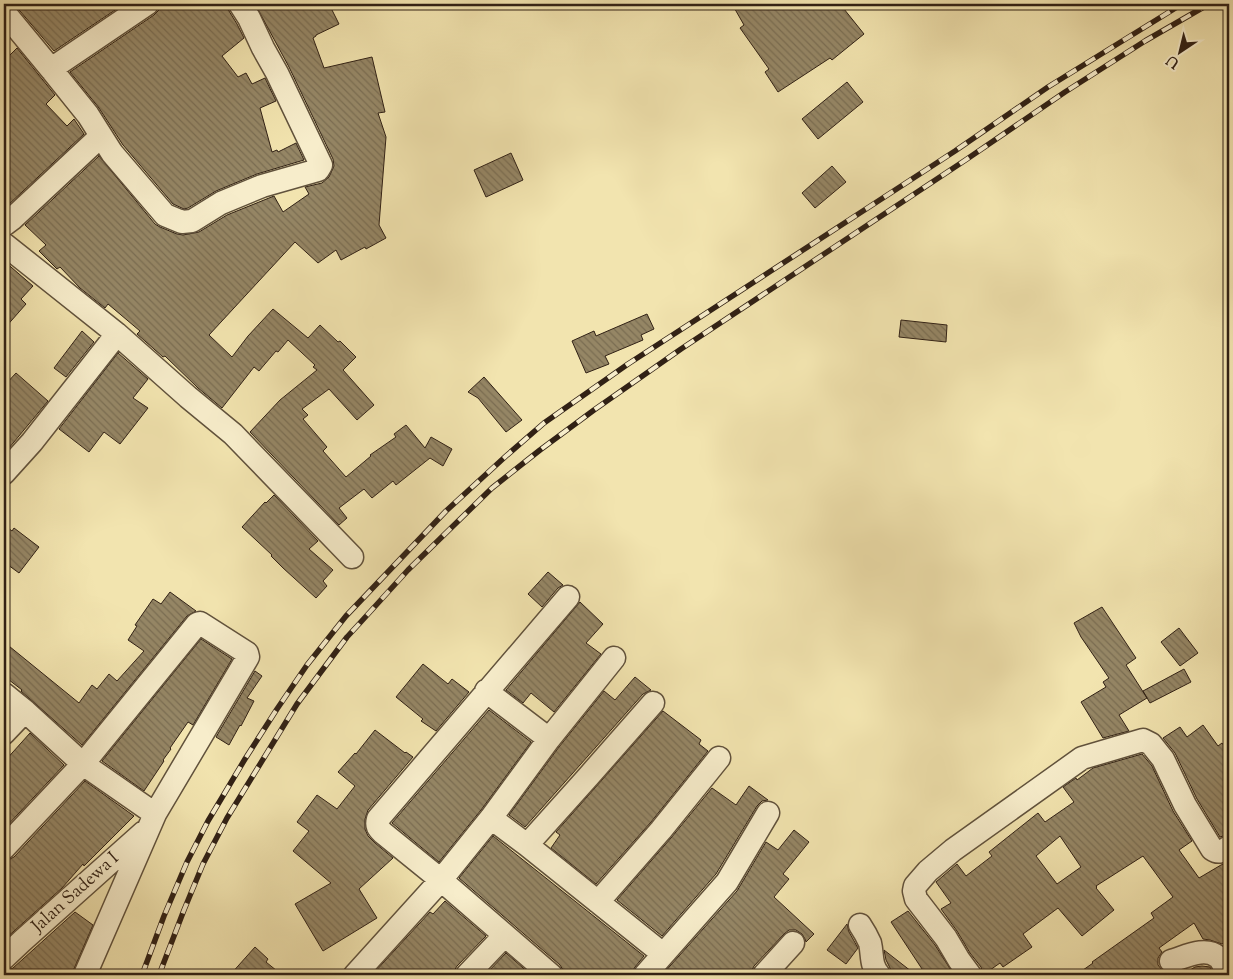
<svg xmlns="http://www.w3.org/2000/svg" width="1233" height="979" font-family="'Sorts Mill Goudy',serif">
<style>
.building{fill:url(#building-back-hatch);stroke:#312115;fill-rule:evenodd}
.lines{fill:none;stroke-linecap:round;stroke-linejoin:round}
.minor-casing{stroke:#61523c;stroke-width:25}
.minor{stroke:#f7edcb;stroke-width:22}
.rail-casing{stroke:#312115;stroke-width:5.5}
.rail{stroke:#f7edcb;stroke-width:4;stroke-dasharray:11;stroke-linecap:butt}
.labels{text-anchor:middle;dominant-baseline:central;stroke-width:4;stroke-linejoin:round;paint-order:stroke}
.street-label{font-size:18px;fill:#312115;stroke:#f7edcb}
</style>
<defs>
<pattern id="building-back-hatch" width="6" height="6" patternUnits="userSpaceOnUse" patternTransform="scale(1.25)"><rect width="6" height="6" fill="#958665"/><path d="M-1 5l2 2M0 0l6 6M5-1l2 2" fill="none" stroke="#7a6d52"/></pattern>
</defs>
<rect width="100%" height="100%" fill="#f2e4af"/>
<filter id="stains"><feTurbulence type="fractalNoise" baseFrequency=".004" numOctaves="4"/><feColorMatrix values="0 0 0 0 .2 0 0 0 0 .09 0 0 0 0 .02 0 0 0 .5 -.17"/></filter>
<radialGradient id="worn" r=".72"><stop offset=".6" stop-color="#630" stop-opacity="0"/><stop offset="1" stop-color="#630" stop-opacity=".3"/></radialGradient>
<!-- building -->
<path class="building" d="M14,4H124L54,51Z
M160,4H227L229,11L237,24L244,38L222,56L238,77L246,73L252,84L265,78L276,101L260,108L272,152L277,150L278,152L296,143L304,160L257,174L216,191L188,208L184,209L173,204L123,145L99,108L70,72L154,15L159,10Z
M255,4H329L339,24L316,35V36L313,38L324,68L372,57L385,112L378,113L386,137L379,225L386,238L366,249L365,247L341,260L336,250L318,263L295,242L209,335L232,357L248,336L273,309L308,338L320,325L338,342L340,341L356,357L343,370L374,405L357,420L329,389L302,409L308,415L303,419L327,447L323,451L346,477L371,456L370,455L396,437L394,434L406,425L425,448L431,437L452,449L443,466L430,458L396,485L393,481L372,498L364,489L339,508L347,518L339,525L250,432L280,400L317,370L313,367L315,365L288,340L278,352L276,351L259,371L254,367L222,408L198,388L165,356L163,357L137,334L140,331L108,304L105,308L80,288L60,267L57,269L39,251L46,245L25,225L99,156L155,224L160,227L177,234L183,235L199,232L227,215L274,196L283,212L309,194L305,187L322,183L329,177L334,166L333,159L289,67Z
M732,4H840L864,34L832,60L830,58L778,92L765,72L769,69L740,28L744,25Z
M17,48L55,95L46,104L67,126L74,119L84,134L7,206L4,203V61Z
M847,82L863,102L818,139L802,119Z
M511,153L523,180L486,197L474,170Z
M832,166L846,182L815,208L802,193Z
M4,261L33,286L21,299L26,304L4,329Z
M647,314L654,329L641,335L643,340L605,356L609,364L586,373L572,341L594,331L596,336Z
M901,320L947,325L946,342L899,337Z
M82,331L94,342L66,377L54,368Z
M118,353L148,379L133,398L148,408L120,444L104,432L89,452L59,429Z
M16,373L48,401L4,454V386Z
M484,377L522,420L506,432L478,398L468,392Z
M274,495L318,541L309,549L333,570L323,581L327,586L316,598L283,568L271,556L272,555L242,527L265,502L266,503Z
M4,525L12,531L14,528L39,547L19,573L4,562Z
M548,572L563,585L558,588L542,607L528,594Z
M170,592L196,611L187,616L82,745L21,691L22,690L4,676V642L79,703L92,685L97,689L109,674L117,681L144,651L128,640L137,626L135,625L153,599L161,604Z
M580,602L603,624L586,643L601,654L554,712L531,693L523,703L506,690Z
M1102,607L1136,658L1126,665L1147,698L1119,715L1129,731L1103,738L1081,702L1106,687L1103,682L1109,678L1081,637L1074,623Z
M1179,628L1198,653L1180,666L1161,642Z
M201,639L232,659L193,725L188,722L170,748L171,749L163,760L164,761L144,791L102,761Z
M423,664L448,684L452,679L469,692L436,731L421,721L423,719L396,697Z
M1184,669L1191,682L1150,703L1143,691Z
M255,671L262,676L247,698L254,701L241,726L240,725L229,745L216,737Z
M635,677L651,690L643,694L525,827L509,815L559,747L604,691L615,700Z
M489,710L531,742L481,810L439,862L392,823Z
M663,711L701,740L699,744L708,751L651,822L596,884L551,848L560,835L556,832Z
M1203,725L1218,746L1222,743L1229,753V834L1220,837L1197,799L1175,753L1163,738L1180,727L1187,737Z
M375,730L405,753L406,752L413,757L368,810L365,819V829L368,836L375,843L393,858L359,889L377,918L323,951L295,904L331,883L293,851L309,831L297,822L317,795L337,809L355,786L338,772L355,753L356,754Z
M30,733L64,765L4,829V762Z
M1142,754L1152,766L1173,811L1192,841L1179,850L1199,878L1221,865L1229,862V939L1222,944L1210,940L1203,939L1194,923L1159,948L1162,952L1158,958V965L1162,970L1169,974L1176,973L1177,975H1076L1093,963L1092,962L1154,918L1151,913L1173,897L1143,856L1096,886L1097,887L1096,888L1114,910L1082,936L1058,908L1023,934L1032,947L1003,967L1000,963L983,975L981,967L970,953L957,931L941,909L951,903L936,882L957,864L966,876L992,856L989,852L1038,813L1045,822L1074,802L1063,787L1076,778L1077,780L1093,768ZM1060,836L1081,867L1057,884L1036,856Z
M85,781L134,816L84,866L83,864L62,888L4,940V861L8,860L14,857Z
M749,786L768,800L762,801L757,806L716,874L662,936L617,900L671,838L712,788L736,805Z
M794,830L809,842L783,874L789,879L774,897L814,934L806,942L805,939L802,934L796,930H789L784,934L754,966L751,972V975H662L737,891L766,842L778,850Z
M493,836L644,956L635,967L632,972V975H564L563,970L560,965L459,878Z
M445,901L486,936L457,966L454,971V975H372L430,912L433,914Z
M908,911L935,945L954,975H926L891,922Z
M75,912L93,925L73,971L70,975H4V971H7L13,968Z
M847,924L849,932L858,948L846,964L827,950Z
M255,947L268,959L266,962L282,975H230Z
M884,950L916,975H892L890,968L886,960Z
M506,953L531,975H485Z
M1202,966L1210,967L1214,975H1182L1195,967Z"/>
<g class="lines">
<defs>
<path id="minor" d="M4,12L51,69L88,115L112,153L165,215L182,222L192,221L221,203L262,186L318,170L321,165L277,73L263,48L249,18L240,4
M51,69L147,4
M4,225L12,219L101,136
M4,244L117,334L188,397L233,434L352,557
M4,473L32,442L117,334
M486,691L549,739
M4,694L25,711L83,764L155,814
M4,733L25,711
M491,818L527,845L663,954
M527,845L588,777L653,703
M4,848L83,764L197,624L200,623L247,653L248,657L155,814L85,975
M598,902L661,830L719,758
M860,925C864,931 867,936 870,943C873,956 870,964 879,975
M4,958L22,941L144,832
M1171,961C1185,957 1205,946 1218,957C1223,961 1225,970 1228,975
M355,975L441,880L491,818L549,739L614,658
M467,975L504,936
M551,975L441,880L383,833C378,828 376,826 378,819L568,597
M645,975L727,882L768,813
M764,975L793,943
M970,975L959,960L946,938L916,899L914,891L915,886L928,871L953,850L1082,758L1143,740L1151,744L1163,759L1185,805L1212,849C1219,854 1222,851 1229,847"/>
</defs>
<!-- minor casing -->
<use href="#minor" class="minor-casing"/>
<!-- minor -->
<use href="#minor" class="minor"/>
<defs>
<path id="rail" d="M142,975L164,916L187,862L208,821L245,759L277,709L307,665L346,616L446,511L506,456L544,423L628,364L955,151L1048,87L1182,4
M159,975L184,910L203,864L227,818L297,704L347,637L359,624L408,570L492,488L540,450L594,410L681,349L967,159L1065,92L1145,41L1209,4"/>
</defs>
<!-- rail casing -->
<use href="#rail" class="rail-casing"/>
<!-- rail -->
<use href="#rail" class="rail"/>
</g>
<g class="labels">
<!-- street labels -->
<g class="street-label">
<text transform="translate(76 893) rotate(-42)">Jalan Sadewa I</text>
</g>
</g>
<!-- margin -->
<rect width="1233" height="979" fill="none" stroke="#f2e4af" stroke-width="20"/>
<rect x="5" y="5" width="1223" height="969" fill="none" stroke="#312115" stroke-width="2.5"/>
<rect x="10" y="10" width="1213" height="959" fill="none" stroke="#312115"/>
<!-- north arrow -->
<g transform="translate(1180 52) rotate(215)" stroke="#f7edcb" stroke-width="4" paint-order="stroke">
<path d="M0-4L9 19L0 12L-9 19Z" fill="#312115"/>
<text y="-8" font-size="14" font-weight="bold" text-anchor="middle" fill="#312115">U</text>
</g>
<rect width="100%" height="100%" filter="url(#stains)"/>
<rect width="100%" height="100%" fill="url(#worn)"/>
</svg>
